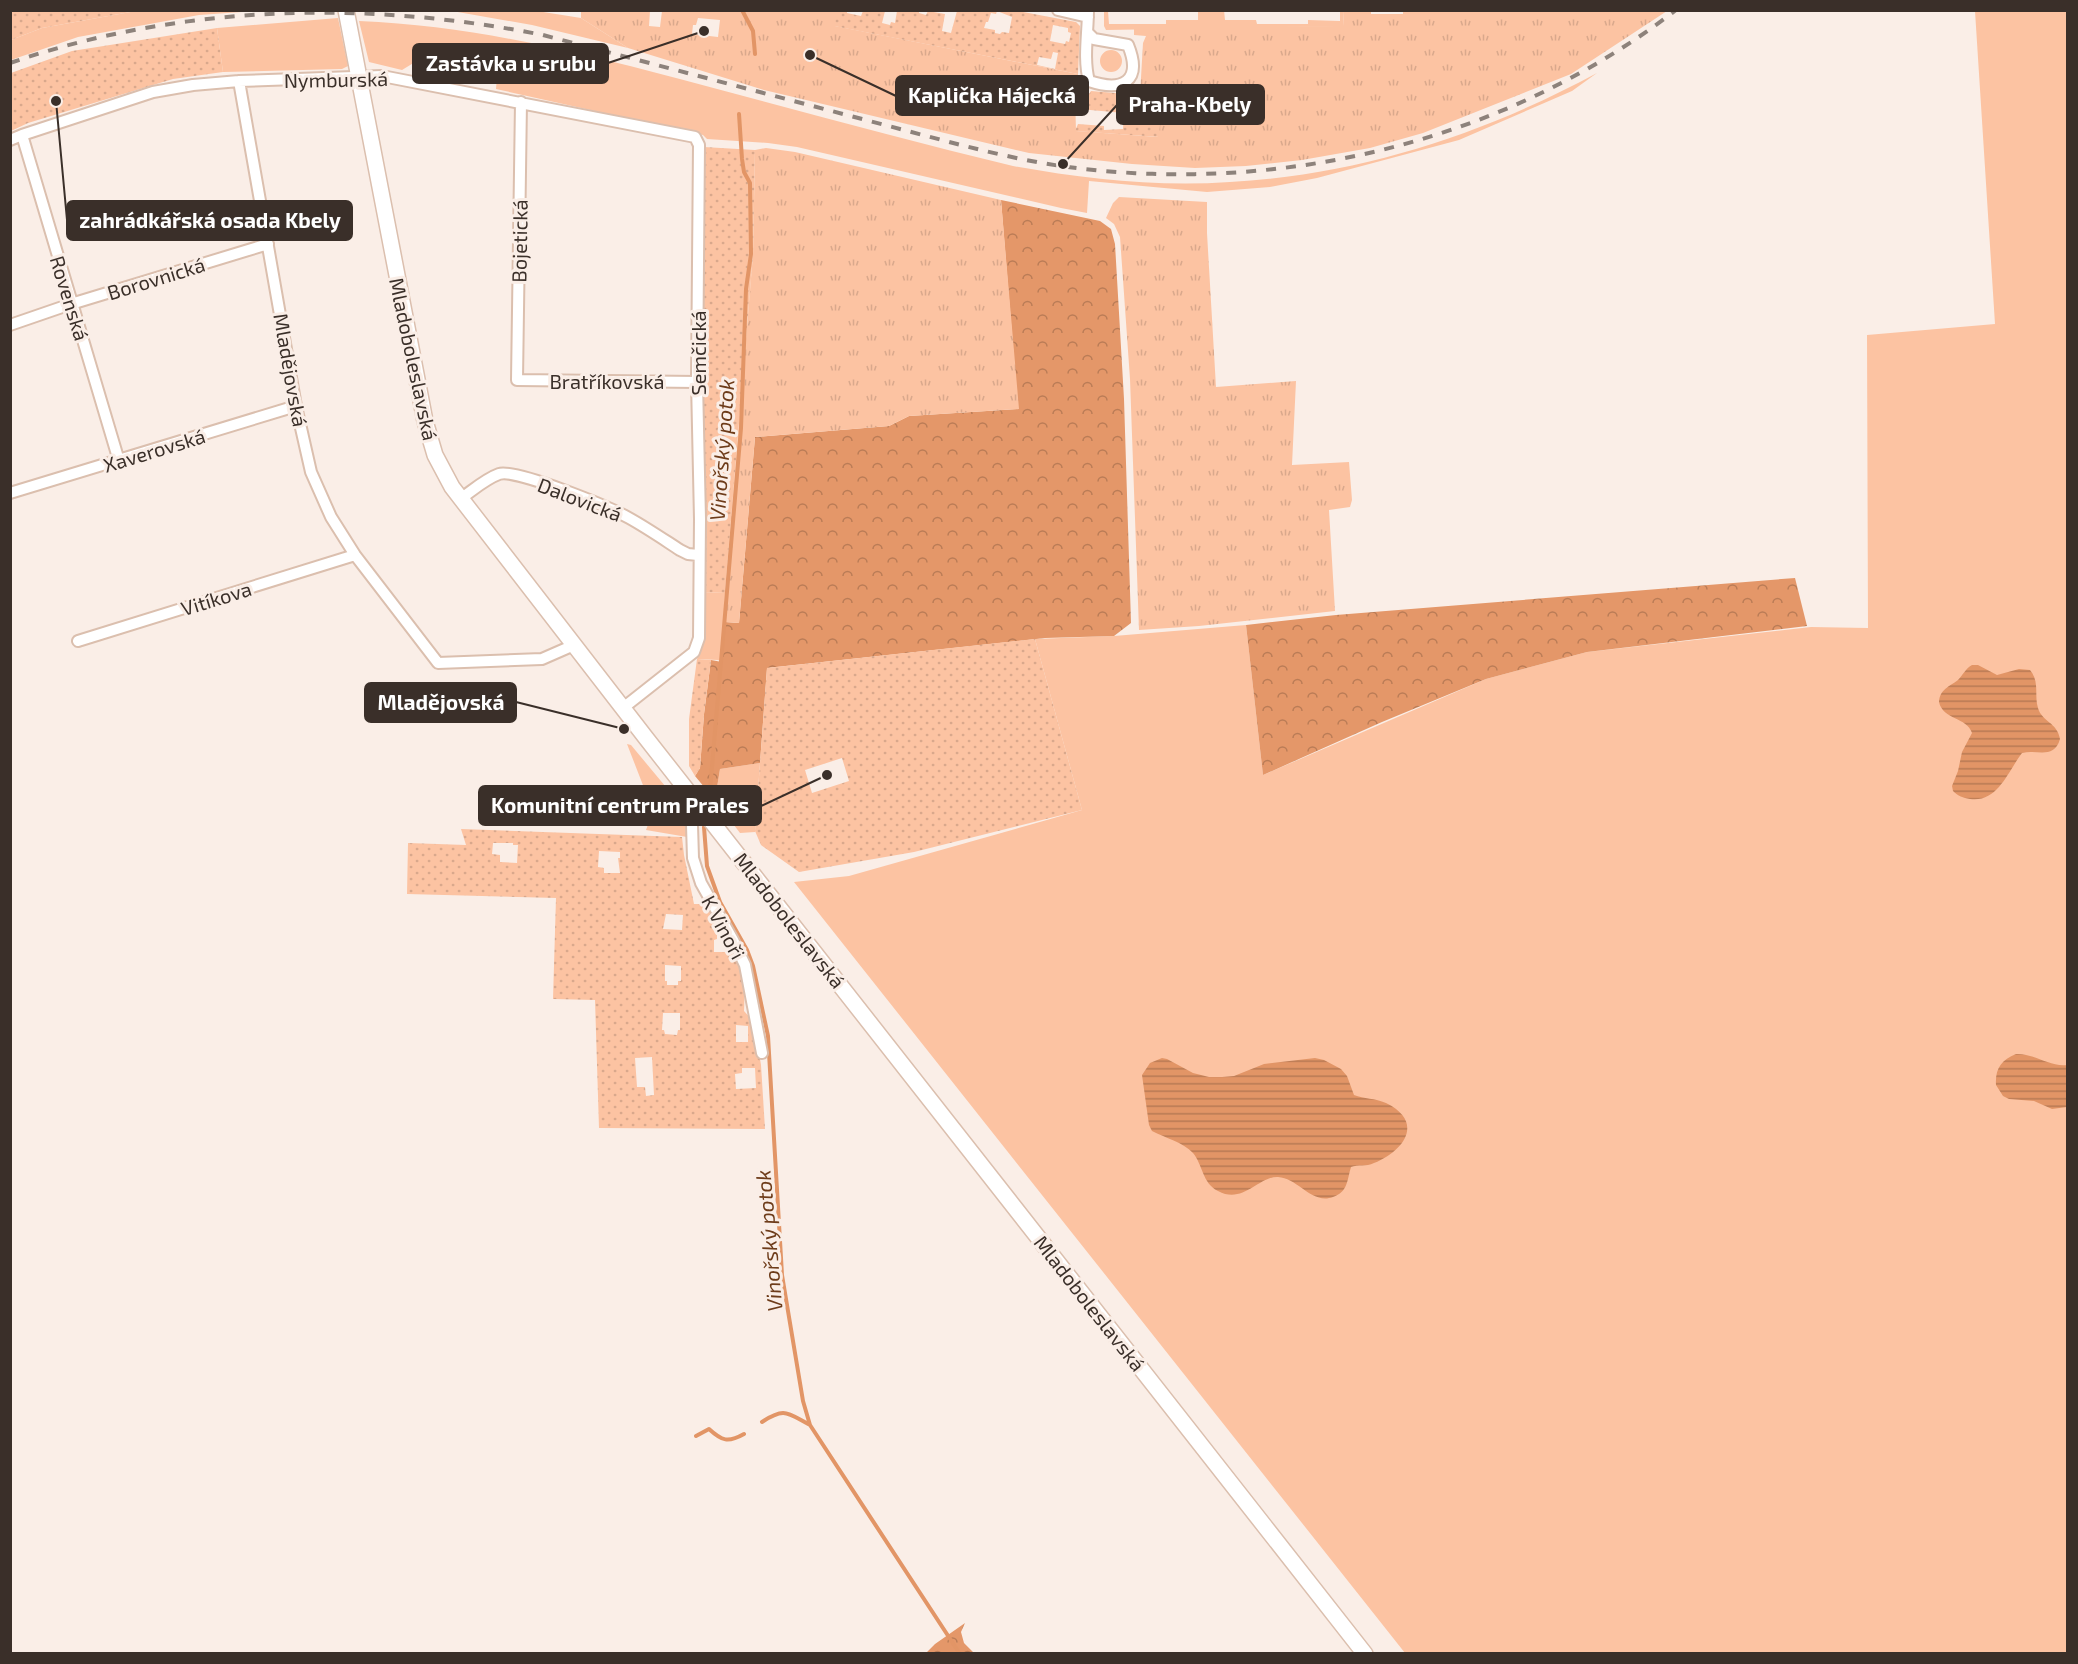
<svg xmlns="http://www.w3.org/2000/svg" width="2078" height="1664" font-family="'Exo 2',sans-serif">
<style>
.grass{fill:#fcc3a2}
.forest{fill:url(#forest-crowns)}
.park{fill:url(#park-tufts);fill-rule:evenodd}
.garden{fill:url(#garden-dots);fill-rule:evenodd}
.water{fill:url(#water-rules)}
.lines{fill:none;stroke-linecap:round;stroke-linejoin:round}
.stream{stroke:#e29566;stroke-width:4}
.street-casing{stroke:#dbbfae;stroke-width:14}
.secondary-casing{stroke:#dbbfae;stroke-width:18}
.street{stroke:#fff;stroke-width:10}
.secondary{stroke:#fff;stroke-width:15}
.rail{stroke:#8d827b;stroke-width:4;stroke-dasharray:10 10;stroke-linecap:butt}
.labels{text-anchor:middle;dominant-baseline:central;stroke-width:6;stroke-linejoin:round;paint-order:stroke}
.street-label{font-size:20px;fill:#3a2f29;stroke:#faeee7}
.water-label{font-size:21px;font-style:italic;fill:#6e3c1a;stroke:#faeee7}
.leader{fill:none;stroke:#3a2f29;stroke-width:2}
.callout-dot{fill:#3a2f29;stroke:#faeee7;stroke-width:2}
.callout{fill:#3a2f29;stroke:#3a2f29;stroke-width:2}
.callout-label{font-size:21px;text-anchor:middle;font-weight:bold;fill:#fff}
</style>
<defs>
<pattern id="forest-crowns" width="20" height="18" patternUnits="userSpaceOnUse" patternTransform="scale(1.5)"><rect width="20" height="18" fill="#e49769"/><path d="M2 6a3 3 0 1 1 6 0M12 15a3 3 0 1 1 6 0" fill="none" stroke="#ba7c56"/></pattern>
<pattern id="park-tufts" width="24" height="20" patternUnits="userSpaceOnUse" patternTransform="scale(1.5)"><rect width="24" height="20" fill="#fcc3a2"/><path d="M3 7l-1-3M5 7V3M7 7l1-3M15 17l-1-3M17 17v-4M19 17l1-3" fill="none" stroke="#d9a88c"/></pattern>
<pattern id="garden-dots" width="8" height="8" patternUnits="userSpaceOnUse" patternTransform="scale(1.5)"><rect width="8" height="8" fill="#fcc3a2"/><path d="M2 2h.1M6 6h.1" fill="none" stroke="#d9a88c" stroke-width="1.8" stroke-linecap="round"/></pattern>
<pattern id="water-rules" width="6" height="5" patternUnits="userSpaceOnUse" patternTransform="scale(1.5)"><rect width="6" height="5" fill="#e29566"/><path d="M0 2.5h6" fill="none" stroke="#b87a54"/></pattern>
</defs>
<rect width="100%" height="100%" fill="#faeee7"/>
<!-- grass -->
<path class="grass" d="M1224,10L1225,20H1256L1257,24H1308V20L1340,21V11H1344L1343,26L1106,30L1104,26V11H1108L1109,24H1166V20H1198V11Z
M136,11H257L199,15L78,37L11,60V40L42,28Z
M452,11H537L581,18L628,48L532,25Z
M1975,11H2067V1653H1405L794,882L849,876L1082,810L1035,639L1114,636L1246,625L1263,775L1486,679L1587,652L1811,627L1868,628L1867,335L1995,324Z
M338,18L348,66L342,69L223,72L217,28Z
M359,21C481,26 589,55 706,86C808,113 910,141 1013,166C1085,179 1157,187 1230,182C1359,175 1484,134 1597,73L1572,91L1459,140L1317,178L1270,187L1207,192L1089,181L1087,213L1061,208L797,147L768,143L707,139L703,135L496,89L499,52L442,45L440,58L420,59L402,70L369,62Z
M1100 61a11 11 0 1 1 22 0a11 11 0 1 1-22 0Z
M703,592L725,593L722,662L718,660L697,659L703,646Z
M627,744L631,745L690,816L687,837L646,830L653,811Z
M760,763L755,832L740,833L715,800L720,769Z"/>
<!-- forest -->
<path class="forest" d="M1001,200L1100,221L1111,229L1115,244L1124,399L1131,623L1114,636L1045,638L767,668L760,763L720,769L715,800L695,776L700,768L704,714L711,660L722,662L725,622L739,623L755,437L889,426L909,416L1018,409Z
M1795,578L1807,626L1587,652L1486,679L1382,722L1263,775L1246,625L1336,615Z
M965,1623L961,1632L964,1643L974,1653H926L935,1644Z"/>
<!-- park -->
<path class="park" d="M1344,10L1371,11V14H1403V10L1667,11L1571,74L1423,133L1370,148L1302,160L1246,166L1195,168L1132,164L1029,153L764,90L628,48L581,18V11H650L649,26L660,27L662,11H834L835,26L1078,74L1075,95L1076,131L1158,137L1162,97L1140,95L1143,43L1146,36L1134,35V27L1343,26ZM698,18L720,20L718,37L692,34L693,25H696Z
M766,148L795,152L1001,200L1019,409L909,416L889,426L755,437L739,623L725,622V593L753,254L755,150Z
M1119,197L1207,202V233L1216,387L1296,381L1292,465L1349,462L1352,500L1350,507L1329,510L1335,611L1199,626L1139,630L1130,379L1120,237L1114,224L1106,218L1113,203Z"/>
<!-- garden -->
<path class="garden" d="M11,10H136V11L42,28L11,40Z
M834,11H847V13L861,16L863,11H885L882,23L890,25L891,22L895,23L897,11H919V13L926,15L928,11L945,14L942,31L951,33L957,11H1018L1076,22L1080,26L1078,74L834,26ZM997,11L1012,17L1009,33L1002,32L1000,34L995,33V30L984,28L986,22H988L991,13L996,14ZM1053,25L1068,28V32L1071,33L1069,42L1066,41L1065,44L1050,41ZM1053,52L1058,53L1055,69L1037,65L1039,57L1051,59Z
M217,28L223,72L173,79L28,123L11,131V73L72,51Z
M1091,91L1162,97L1159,137L1075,131L1078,124L1104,126V130L1123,129L1124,113L1079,109Z
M704,147L755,150L753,254L725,593L703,592L702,390Z
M1035,639L1082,810L914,852L799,872L761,845L755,831L767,668ZM842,758L849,781L812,793L805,770Z
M697,659L711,660L704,714L700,768L695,776L689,766V719Z
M461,829L682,837L684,855L694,904H708C732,946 747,960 744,1011L754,1022L761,1065L765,1129L599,1128L595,1000L553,999L556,898L407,894L408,843L466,845ZM493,843H513V845H518L517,863L500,862V855L492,854ZM599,851L620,852V858H618L620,873H604V868L598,867ZM666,914L683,915L682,930L663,929ZM724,932V936L727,935L730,941V952H714V940L717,939V933ZM665,965L681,966V981H678V985H667V981H665ZM663,1013H680V1030H678L677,1035L665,1034L664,1030H662ZM736,1025L748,1026V1042H736ZM652,1057L654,1095L646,1096L645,1087H637L635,1058ZM742,1068H755L756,1088L736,1089L735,1074L742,1073Z"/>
<!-- water -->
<path class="water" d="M1972,665H1978L1997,675L2019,669L2030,670C2040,682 2034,695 2038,708C2042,722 2057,722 2060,739C2054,760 2037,749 2022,753C2008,771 1998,803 1970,799C1963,798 1958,796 1953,791L1952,786L1958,771L1962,752L1972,733C1967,717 1943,720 1939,702C1940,689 1949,687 1958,680C1963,675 1965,669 1972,665Z
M2016,1054C2034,1053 2049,1067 2067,1065V1107L2052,1109L2034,1101L2009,1099L2003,1096L1996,1085C1995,1069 2001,1060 2016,1054Z
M1162,1058L1167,1059L1193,1073L1209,1077H1222L1234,1076L1264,1064L1315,1058L1324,1060L1341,1069L1347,1076L1354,1095C1364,1099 1375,1098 1386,1103C1425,1122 1404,1151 1374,1163C1366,1167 1358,1164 1351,1167C1347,1180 1348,1192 1333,1197C1312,1205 1298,1178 1278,1177C1259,1176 1243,1205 1218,1191C1202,1183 1203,1165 1193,1153C1183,1142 1165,1138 1152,1131L1149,1125L1142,1075L1150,1063Z"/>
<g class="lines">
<!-- stream -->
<path class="stream" d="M742,10L753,31L755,54
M710,790L741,428L746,289L751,254L750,183L744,172L742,159L739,114
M704,827L707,866L720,902L747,950L753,966L768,1036L782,1275L803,1401L810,1425L960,1654
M762,1422C785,1407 787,1413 810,1425
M696,1436L709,1429C722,1441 728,1443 744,1434"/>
<defs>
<path id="street" d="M1058,10L1088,17
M1088,33L1094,39L1128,45C1143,82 1122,92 1089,81C1083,59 1088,33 1088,10
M239,81L296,406L311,472L331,517L355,555L438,663L542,659L574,645
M521,102L517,380L697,382
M22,135L119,461
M10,140L22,135L153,92L193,85L239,81L382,76L695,137L699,145L697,382L700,519L699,638L694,652L623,708
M10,325L71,304L268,244
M10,493L296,406
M460,499C472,491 485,479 499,474C515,468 611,508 629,518C647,528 663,539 680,550L688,554L698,555
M78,641L355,555
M698,802L692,825L693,858L701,883L733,940L745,965L762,1053"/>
<path id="secondary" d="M346,10L425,421L435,455L452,487L646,738L1365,1654"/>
</defs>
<!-- street casing -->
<use href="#street" class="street-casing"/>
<!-- secondary casing -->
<use href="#secondary" class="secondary-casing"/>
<!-- street -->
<use href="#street" class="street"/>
<!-- secondary -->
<use href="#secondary" class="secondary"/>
<!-- rail -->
<path class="rail" d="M10,63C181,4 367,0 543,35L957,144C993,153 1030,162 1068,167C1281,195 1505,142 1676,10"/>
</g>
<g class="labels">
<!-- street labels -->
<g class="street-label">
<text transform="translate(336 79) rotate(-1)">Nymburská</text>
<text transform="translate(519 241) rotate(-89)">Bojetická</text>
<text transform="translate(156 278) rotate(-17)">Borovnická</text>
<text transform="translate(70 298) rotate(73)">Rovenská</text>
<text transform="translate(698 353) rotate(-90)">Semčická</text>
<text transform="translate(414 359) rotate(78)">Mladoboleslavská</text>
<text transform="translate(291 370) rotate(80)">Mladějovská</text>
<text x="607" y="381">Bratříkovská</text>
<text transform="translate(154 450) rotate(-17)">Xaverovská</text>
<text transform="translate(580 499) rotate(21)">Dalovická</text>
<text transform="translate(216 598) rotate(-17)">Vitíkova</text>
<text transform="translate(790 920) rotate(52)">Mladoboleslavská</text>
<text transform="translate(724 927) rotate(62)">K Vinoři</text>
<text transform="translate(1090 1303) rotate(52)">Mladoboleslavská</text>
</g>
<!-- water labels -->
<g class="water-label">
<text transform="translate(721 450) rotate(-86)">Vinořský potok</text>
<text transform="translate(768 1241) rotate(-95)">Vinořský potok</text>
</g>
</g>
<!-- callouts -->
<path class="leader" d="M704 31L608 63M810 55L896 96M1063 164L1117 105M56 101L67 220M624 729L516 702M827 775L761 806"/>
<g class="callout-dot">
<circle cx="704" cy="31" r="6"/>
<circle cx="810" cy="55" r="6"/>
<circle cx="1063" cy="164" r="6"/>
<circle cx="56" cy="101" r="6"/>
<circle cx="624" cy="729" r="6"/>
<circle cx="827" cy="775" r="6"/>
</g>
<g class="callout">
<rect x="413" y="44" width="195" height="39" rx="6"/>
<rect x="896" y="76" width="192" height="39" rx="6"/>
<rect x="1117" y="85" width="147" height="39" rx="6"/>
<rect x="67" y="201" width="285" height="39" rx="6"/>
<rect x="365" y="683" width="151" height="39" rx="6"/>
<rect x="479" y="786" width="282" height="39" rx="6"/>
</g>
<g class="callout-label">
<text x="511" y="71">Zastávka u srubu</text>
<text x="992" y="103">Kaplička Hájecká</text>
<text x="1190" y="112">Praha-Kbely</text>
<text x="210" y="228">zahrádkářská osada Kbely</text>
<text x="441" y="710">Mladějovská</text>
<text x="620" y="813">Komunitní centrum Prales</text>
</g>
<!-- border -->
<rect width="2078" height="1664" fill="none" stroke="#3a2f29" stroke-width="24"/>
</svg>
